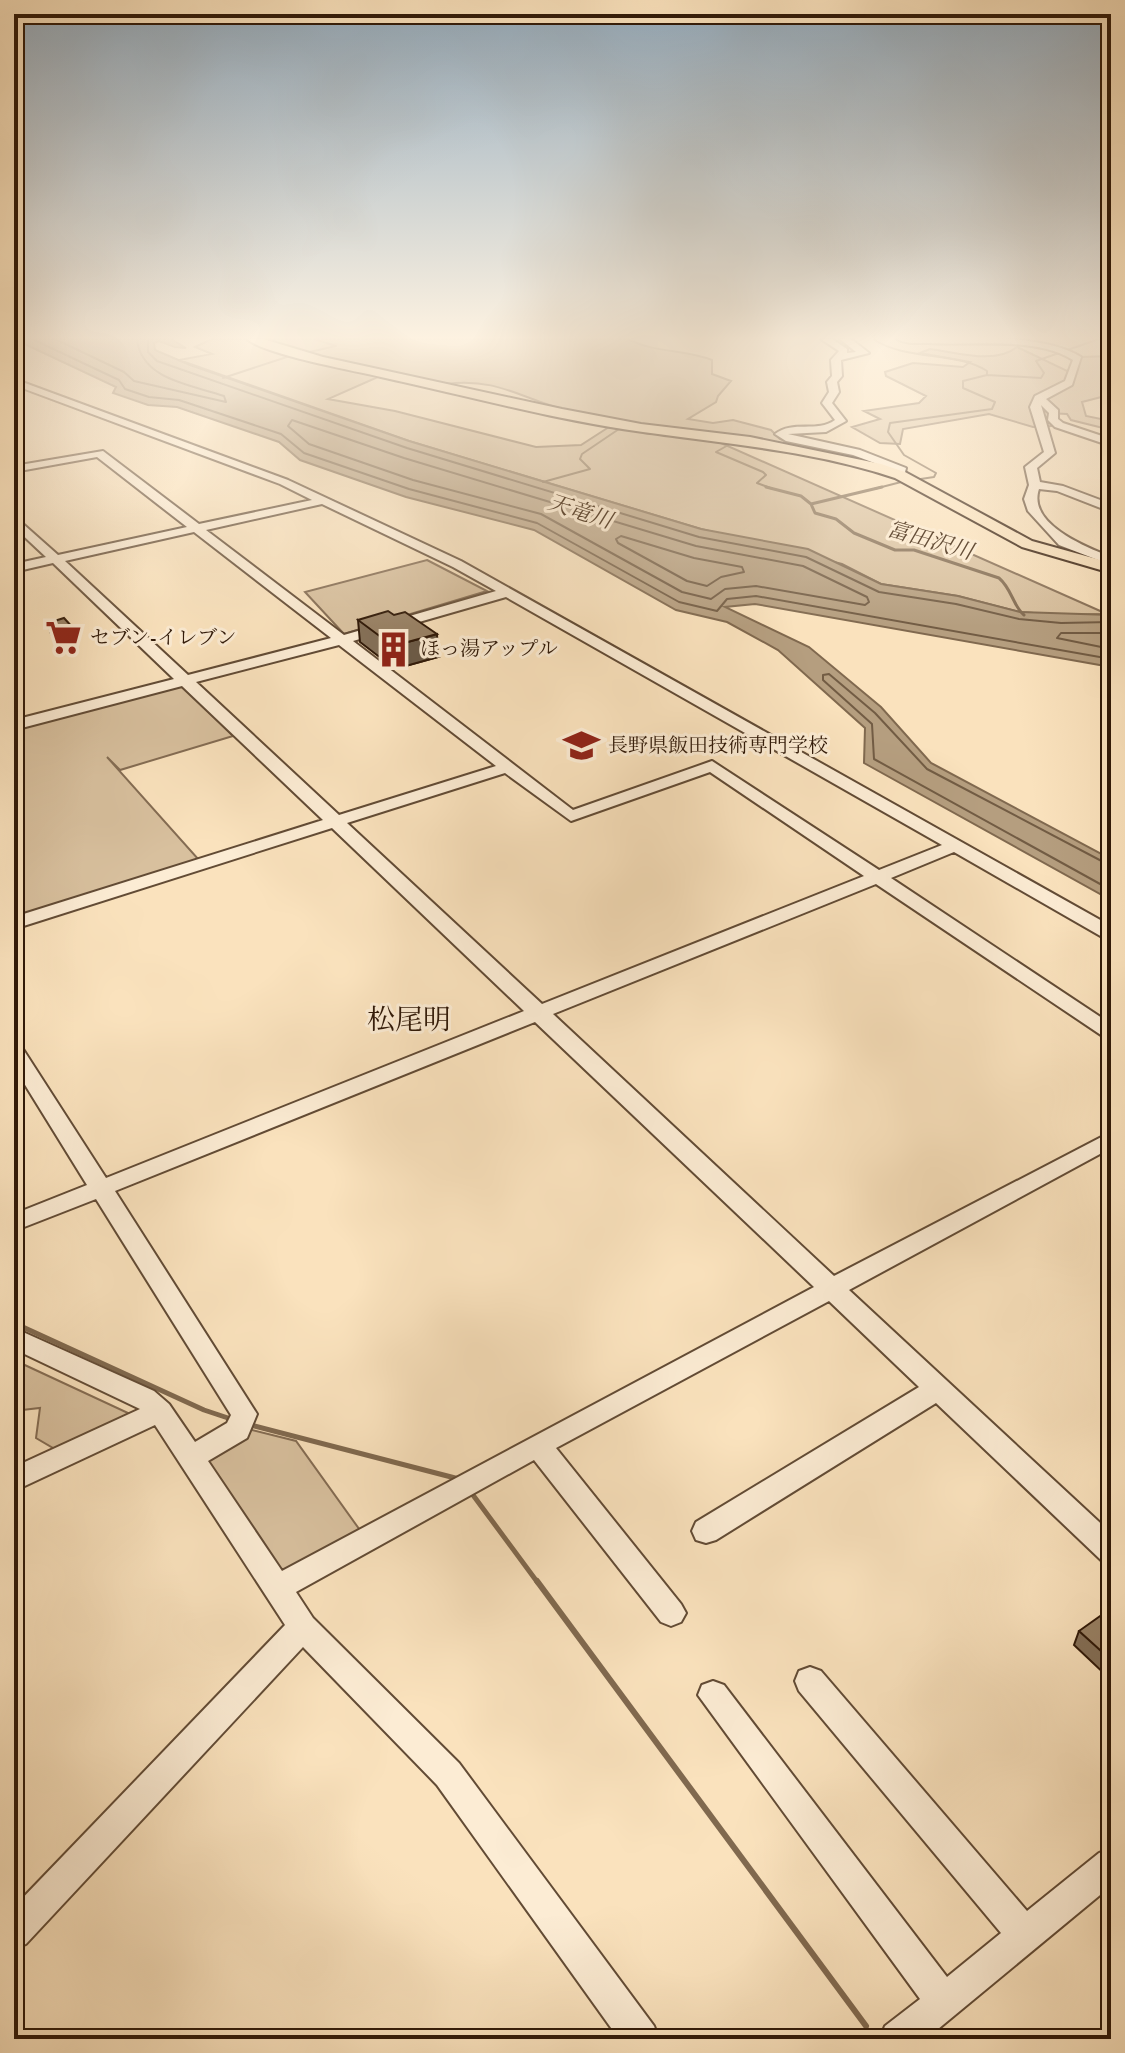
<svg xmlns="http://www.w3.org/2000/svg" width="1125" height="2053" font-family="'IM FELL DW Pica','Noto Serif JP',serif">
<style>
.green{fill:#d8c09e;stroke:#846c53;stroke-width:2}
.water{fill:#b59e7f;stroke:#80694f;stroke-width:2}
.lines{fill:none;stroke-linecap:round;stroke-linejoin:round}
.shore{stroke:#725c44;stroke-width:2}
.stream-far3{stroke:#80694f;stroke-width:2}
.stream-far2{stroke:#80694f;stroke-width:3}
.stream-far1{stroke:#80694f;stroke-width:5}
.stream{stroke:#80694f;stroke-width:6}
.minor-casing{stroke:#624b35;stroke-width:4}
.major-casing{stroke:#301908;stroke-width:4}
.minor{fill:#fcecd4;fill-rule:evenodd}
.major{fill:#fae2bd;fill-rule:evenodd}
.wall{fill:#847058;stroke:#301908;stroke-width:2}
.shaded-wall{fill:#6b5b47;stroke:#301908;stroke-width:2}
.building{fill:#998266;stroke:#301908;stroke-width:2}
.labels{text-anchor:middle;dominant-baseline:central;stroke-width:6;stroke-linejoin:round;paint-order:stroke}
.far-poi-label{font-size:20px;fill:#301908;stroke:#fcecd4;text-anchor:start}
.far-water-label{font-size:22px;font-style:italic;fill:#654e38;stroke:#fcecd4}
.quarter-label{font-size:28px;fill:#301908;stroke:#fcecd4}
</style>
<rect width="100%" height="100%" fill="#fae2bd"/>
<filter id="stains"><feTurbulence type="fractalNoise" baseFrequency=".0025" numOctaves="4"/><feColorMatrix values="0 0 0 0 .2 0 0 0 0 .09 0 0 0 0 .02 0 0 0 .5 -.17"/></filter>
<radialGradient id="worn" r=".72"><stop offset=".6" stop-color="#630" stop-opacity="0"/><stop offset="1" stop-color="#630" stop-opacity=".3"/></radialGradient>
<!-- green -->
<path class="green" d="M212,339H628C654,353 685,349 712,360V374L731,381L718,396L716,402L688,419L713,423L733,420L771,430L780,439L807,445L802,448C724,438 647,427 570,411C522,400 500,377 445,384L298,357L378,377L328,399L395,411L536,447L581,445L609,427L712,439L1107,614L1061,615L1020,612L958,596L881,584L842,564L701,529L409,441L179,360L212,354L195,347Z
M1017,347L1067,371L1077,366L1080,357L1111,356V389L1105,396L1082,402L1086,416L1111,421V430L1071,420L1067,414L1048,413L1051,426L1033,427L989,414L903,429L900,444L880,443L852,427L880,419L864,411L919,403L926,396L886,376L885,372L913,363L963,367L970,362L920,353L930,349C956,352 995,365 1017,347Z
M427,560L487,591L344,634L305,592Z
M177,686L184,687L233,736L120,770L107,757L199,860L14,918V728Z
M14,1360L128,1413L130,1420L60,1452L36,1438L40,1408L14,1411Z
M248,1429L296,1441L362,1533L289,1572L278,1570L204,1455Z"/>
<!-- water -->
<path class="water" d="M14,339H171L186,348L175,347L159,341L154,343L155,350L190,365L409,441L701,529L808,549L881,584L958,596L1020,612L1111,615V667L755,604L725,607L809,647L881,707L931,763L1111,859V900L864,763L865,728L778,650L727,622L676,610L534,530L406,497L300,460L279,442L177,407L148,405L113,393L116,387Z"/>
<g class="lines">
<!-- shore -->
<path class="shore" d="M32,339L119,380L125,389L149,397L179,400L281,434L304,453L409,489L537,523L679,602L717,611L727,599L756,596L1111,659
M55,339L124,372L134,381L226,402L224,396C192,385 141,380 137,339
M148,339V352L157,361L407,448L699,537L806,557L879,592L956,604L1019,619L1061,623L1111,622
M292,420L404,458L696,546L803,566L867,597L869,602L865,605L756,586L725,589L711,599L682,592L541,514L413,480L309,444L288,426Z
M621,536L694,558L742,567L744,572L721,577L707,586L687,581L618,543L616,539Z
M1111,633H1061L1057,638L1111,649
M1111,866L927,769L875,713L829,674L823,675V680L872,724L874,759L1111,890"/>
<!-- stream-far3 -->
<path class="stream-far3" d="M873,339C906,361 956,351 987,371V375
M305,353L336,346L314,339
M223,378L293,355
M730,444L716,452L763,472L766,475L757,483L773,489
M914,480L934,477L936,473L904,455L888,432L890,423L992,409L995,402L963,388V381L987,375L1041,378L1044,373L1036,361L1099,339
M543,482L590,469L580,459L582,454L619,429
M874,489L905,481"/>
<!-- stream-far2 -->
<path class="stream-far2" d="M766,487L801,496L811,504
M882,487L811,504L815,513L836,519L854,533L895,550H914L999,578C1012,589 1013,606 1024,615"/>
<!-- stream-far1 -->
<path class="stream-far1" d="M14,1323L204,1410L231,1419
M247,1424L459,1479
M470,1491L538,1583"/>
<!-- stream -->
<path class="stream" d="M537,1581L866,2026"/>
<defs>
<path id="minor" d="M821,339H832L847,349V353L856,352L840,339H851L869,353L841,360L842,376L837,382L839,392L832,403L846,421L826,432L788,434L860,450L906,468L904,477H896V471L853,455L786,441L775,434C793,420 817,433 835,420L822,403L829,392L827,382L832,376L831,360L839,351Z
M897,339C947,337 1041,332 1081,357L1072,385L1046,399L1058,410V419L1063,423L1111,439V446L1055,427L1048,420L1049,413L1041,405L1055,453L1037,468L1040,482L1063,486L1111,504V512L1057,491L1039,489C1027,524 1086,547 1111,557V565L1059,545L1028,511L1024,499L1029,485L1025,467L1044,452L1030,407L1035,396L1065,381L1073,360C1035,336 972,346 928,343C918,343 906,344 897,339Z
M14,379L288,480L461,561L1111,926V940L1104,938L954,852L891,878L1111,1024V1039L1104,1037L876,884L553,1014L834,1276L1111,1132V1148L849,1290L1111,1533V1563L1101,1560L936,1403L716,1540L706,1543L696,1540L692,1531L696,1522L919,1387L829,1301L556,1448L681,1604L686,1613L681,1622L671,1626L661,1622L534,1460L296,1592L313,1618L459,1763L654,2026L659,2039H619L437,1785L303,1647L26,1944L14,1949V1907L285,1625L155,1425L14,1491V1467L140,1409L14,1349V1328L154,1391L169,1404L195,1442L227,1423L231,1415L96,1199L14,1231V1214L87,1185L14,1067V1045L21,1046L106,1178L524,1011L332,828L14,929V917L323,820L182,686L14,730V720L174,679L53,563L14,572V564L46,557L14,527V516L58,555L187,527L97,457L14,472V466L103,451L199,524L312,500L280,484L14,385ZM322,504L453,567L496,591L344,635L206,530ZM194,532L331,638L188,675L65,561ZM506,597L942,845L879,870L712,761L573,810L353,641ZM339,645L496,766L339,815L196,682ZM710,772L864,876L542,1004L347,823L505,773L571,821ZM535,1022L814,1287L282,1571L208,1461L247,1438L257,1414L115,1191Z
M810,1667L821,1671L1027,1911L1099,1853L1111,1848V1886L926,2039H880L885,2026L920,1999L698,1695L702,1685L713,1681L724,1685L947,1977L1001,1933L799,1691L795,1681L799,1671Z"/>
<path id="major" d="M247,339H263L323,357L562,409L641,424L750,437L881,464L905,472L1032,541L1111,563V573L1022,547L895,478C814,451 728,444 643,432C555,420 468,396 381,377C352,370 266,355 247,339Z"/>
</defs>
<!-- minor casing -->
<use href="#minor" class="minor-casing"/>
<!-- major casing -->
<use href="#major" class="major-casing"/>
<!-- minor -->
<use href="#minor" class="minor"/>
<!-- major -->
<use href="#major" class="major"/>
</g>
<!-- wall -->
<path class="wall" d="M358,620L438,657L395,669L360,642Z
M48,623L76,640L60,644L51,634Z
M1111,1621V1680L1074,1645L1079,1631Z"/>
<!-- shaded-wall -->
<path class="shaded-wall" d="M74,629L76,640L60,644L58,633Z
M437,634L438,657L395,669L393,646Z"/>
<!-- building -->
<path class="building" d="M388,611L394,615L405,612L437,634L393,646L358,620Z
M64,618L74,629L58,633L48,623Z
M1103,1614L1111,1621V1660L1079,1631Z"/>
<!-- sky -->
<linearGradient id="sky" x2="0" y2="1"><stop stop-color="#93abbe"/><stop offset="0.54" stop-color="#fdf2e1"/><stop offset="1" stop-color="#fdf2e1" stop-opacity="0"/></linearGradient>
<rect width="1125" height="626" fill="url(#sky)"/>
<!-- icons -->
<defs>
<symbol id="supermarket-bare" viewBox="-9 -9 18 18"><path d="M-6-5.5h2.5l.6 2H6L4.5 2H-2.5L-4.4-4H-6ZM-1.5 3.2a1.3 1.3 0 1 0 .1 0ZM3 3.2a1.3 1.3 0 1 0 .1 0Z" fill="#8f2418" stroke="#fcecd4" stroke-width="2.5" paint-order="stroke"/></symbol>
<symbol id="building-bare" viewBox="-9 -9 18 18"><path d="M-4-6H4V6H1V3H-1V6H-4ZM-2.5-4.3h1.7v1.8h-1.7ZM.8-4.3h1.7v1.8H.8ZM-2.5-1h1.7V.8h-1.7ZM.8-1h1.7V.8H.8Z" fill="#8f2418" stroke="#fcecd4" stroke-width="2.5" paint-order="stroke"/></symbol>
<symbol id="university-bare" viewBox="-9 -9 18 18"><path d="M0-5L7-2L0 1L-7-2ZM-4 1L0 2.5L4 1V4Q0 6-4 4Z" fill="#8f2418" stroke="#fcecd4" stroke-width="2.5" paint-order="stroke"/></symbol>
</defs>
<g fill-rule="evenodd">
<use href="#supermarket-bare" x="38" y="612" width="51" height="51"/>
<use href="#building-bare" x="368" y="624" width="51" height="51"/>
<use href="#university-bare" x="556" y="720" width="51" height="51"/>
</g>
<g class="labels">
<!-- far-poi labels -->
<g class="far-poi-label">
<text x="90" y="638">セブン-イレブン</text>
<text x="420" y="649">ほっ湯アップル</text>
<text x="608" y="746">長野県飯田技術専門学校</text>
</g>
<!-- far-water labels -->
<g class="far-water-label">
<text transform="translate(580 512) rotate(18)">天竜川</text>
<text transform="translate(930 541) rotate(16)">富田沢川</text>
</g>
<!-- quarter labels -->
<g class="quarter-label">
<text x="409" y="1020">松尾明</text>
</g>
</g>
<!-- margin -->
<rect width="1125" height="2053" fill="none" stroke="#fae2bd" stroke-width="48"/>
<rect x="16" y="16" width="1093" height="2021" fill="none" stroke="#301908" stroke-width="4"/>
<rect x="24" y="24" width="1077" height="2005" fill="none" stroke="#301908" stroke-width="2"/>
<rect width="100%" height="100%" filter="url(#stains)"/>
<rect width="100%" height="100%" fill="url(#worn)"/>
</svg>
